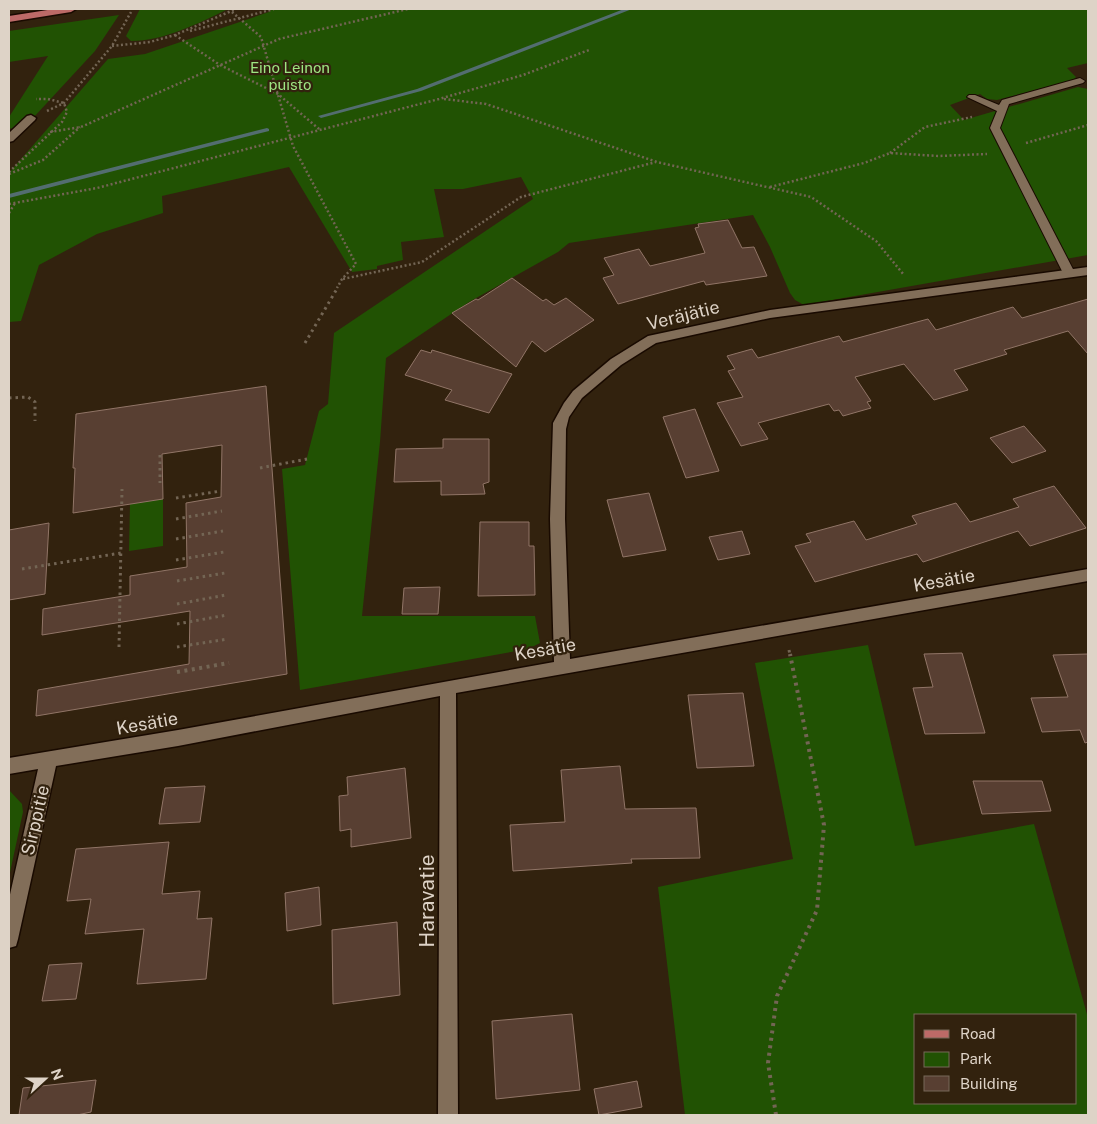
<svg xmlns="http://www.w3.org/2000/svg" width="1097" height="1124" font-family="'Public Sans',sans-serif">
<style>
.green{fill:#215203;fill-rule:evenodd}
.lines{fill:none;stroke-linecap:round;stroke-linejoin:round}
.stream{fill:#536d70;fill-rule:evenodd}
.building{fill:#583f32;stroke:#917567}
.lane-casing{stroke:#190a00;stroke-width:2}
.street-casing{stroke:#190a00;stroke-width:3}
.primary-casing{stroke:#190a00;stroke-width:3}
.path-far2{stroke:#736554;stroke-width:2.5;stroke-dasharray:2 2.5;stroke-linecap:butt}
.path-far1{stroke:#736554;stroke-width:3;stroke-dasharray:2.5 4;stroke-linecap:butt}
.path{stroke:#736554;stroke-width:4;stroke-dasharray:3 4.5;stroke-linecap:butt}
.lane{fill:#826e59;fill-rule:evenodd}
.street{fill:#826e59;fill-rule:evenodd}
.primary{fill:#bc6a67;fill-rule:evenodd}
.labels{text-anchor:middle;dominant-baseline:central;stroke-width:4.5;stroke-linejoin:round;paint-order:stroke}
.far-park-label{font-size:15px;fill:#9ee582;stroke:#32220e}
.street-label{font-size:18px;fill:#ded3c7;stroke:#32220e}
.near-street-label{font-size:21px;fill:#ded3c7;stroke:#32220e}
</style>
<rect width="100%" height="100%" fill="#32220e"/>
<!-- green -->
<path class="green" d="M140,9H228C199,23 164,41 131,41L126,36Z
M272,9H1088V63L1067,68L1076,77L1073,80L997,100L987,99L980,94L950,105L964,120L1078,87L1088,89V255L804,305L795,300L790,293L770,247L753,215L569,243L558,252L469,302L386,358L380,442L362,616H535L540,643L528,649L300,690L282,469L305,465L319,411L328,404L334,333L533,199L521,177L463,189H434L444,237L401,242L403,260L377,266V269L352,272L289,167L162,196L163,213L97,234L39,265L21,321L9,322V173L108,59L145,54L269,12Z
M119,15L95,51L21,131L9,128V117L48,56L9,62V31Z
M163,499V546L129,551L130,504Z
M868,645L915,846L1034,824L1088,1018V1115H685L658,887L793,859L755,663ZM916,1015H1076V1103H916Z
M9,790L22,804L23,812L9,877Z"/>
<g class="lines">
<!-- stream -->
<path class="stream" d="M624,9H632L421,91L321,118L318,116L417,89Z
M267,128L269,129V131L9,198V194Z"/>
</g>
<!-- building -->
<path class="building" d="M728,220L742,248L754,247L767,276L706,285L704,281L618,304L603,278L614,275L604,258L639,249L650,266L705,253L695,228L699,227L698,224Z
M512,278L543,301L546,299L554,305L566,298L594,320L545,352L532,341L516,367L452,313L476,299L478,300Z
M1088,299V354L1068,331L1004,350L1007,354L954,370L968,390L934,400L904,364L855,377L871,401L867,402L871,408L843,416L839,410L834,411L829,404L758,423L768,439L741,446L717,403L743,397L728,371L735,369L727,356L752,349L758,358L839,336L843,342L928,319L936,330L1013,307L1022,318Z
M421,350L431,353L432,350L512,374L489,413L445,400L452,390L405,375Z
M266,386L287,674L36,716L38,690L189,664L190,611L42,635L43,609L130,595V576L187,567L186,503L221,497L222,445L162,454L163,499L73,513L75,468H73L76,414Z
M695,409L719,471L686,478L663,417Z
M1024,426L1046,451L1012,463L990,438Z
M443,439H489V482L483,484L485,494L441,495V481L394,482L396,449L443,448Z
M1054,486L1086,528L1030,546L1018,531L923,562L917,554L815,582L795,546L811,542L806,534L854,521L866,540L917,524L912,516L956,503L970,522L1019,507L1013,499Z
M649,493L666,550L623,557L607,500Z
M480,522H529V546H534L535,595L478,596Z
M49,523L45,594L9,600V530Z
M742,531L750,554L718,560L709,537Z
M440,587L438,614H402L404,588Z
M962,653L985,733L925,734L913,688L933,687L924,654Z
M1088,654V742L1085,743L1080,730L1042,732L1031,698L1068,697L1053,655Z
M743,693L754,766L697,768L688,695Z
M620,766L625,809L696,808L700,858L631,859L632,863L513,871L510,825L565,822L561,770Z
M405,768L411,838L351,847V829L340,831L339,796L348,795L347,777Z
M973,781H1042L1051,811L982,814Z
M205,786L200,822L159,824L165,788Z
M169,842L162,894L200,891L197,919L212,918L206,979L137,984L144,929L85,934L91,899L67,901L76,849Z
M319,887L321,925L287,931L285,893Z
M397,922L400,995L333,1004L332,930Z
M82,963L76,999L42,1001L49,965Z
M572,1014L580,1090L496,1099L492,1021Z
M96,1080L91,1112L77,1115H19L23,1088Z
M637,1081L642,1107L599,1115L594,1089Z"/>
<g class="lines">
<defs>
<path id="lane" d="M1080,78L1085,81L1083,83L1009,104L1000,128L1075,273L1069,277L1063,273L990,128L997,111L967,97L969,95H975L999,105L1002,100Z"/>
<path id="street" d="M31,115L36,118L35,120L13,141L9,142V133L27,116Z
M1088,267V275L770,318L656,343L621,365L582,398L569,417L566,429L565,519L570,659L1088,569V581L456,693L458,1115H438L440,696L178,746L56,766L18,939L16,946L9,948V899L38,769L9,774V758L178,730L554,662L550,519L553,423L564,403L573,391L611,359L648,336L770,310Z"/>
<path id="primary" d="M54,9H76L71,12L9,22V16Z"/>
</defs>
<!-- lane casing -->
<use href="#lane" class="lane-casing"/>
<!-- street casing -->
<use href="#street" class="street-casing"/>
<!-- primary casing -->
<use href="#primary" class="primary-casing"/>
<!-- path-far2 -->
<path class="path-far2" d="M232,12L261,37L293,146L356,264L342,279L337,288
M190,31L274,9
M175,35L220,65L278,94L319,129
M112,46L150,42L175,35L236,9
M444,99L486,104L657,162L811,197L876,241L904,275
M47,111L64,103L112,46L131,12
M50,132L81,127L279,39L408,9
M1026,143L1088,125
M890,153L925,127L972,117
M9,172L62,122L67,112L64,103L48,99H36
M9,174L43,160L80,127
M770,187L864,163L890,153L938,156L987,154
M9,204L97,188L439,99L523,75L589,50
M9,213L15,203
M343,279L422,262L521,197L656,162"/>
<!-- path-far1 -->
<path class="path-far1" d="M305,343L338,287
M9,398L28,397L35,402V421
M160,455V483
M260,468L307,459
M176,498L221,491
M176,519L222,511
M176,539L223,531
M176,560L224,552
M22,569L121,553
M177,581L225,573
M177,604L226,595
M177,624L227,615
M119,647L122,489
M177,647L228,639
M789,650L790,655"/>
<!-- path -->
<path class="path" d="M177,672L229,663
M776,1115L768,1063L777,996L817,910L824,825L790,654"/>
<!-- lane -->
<use href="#lane" class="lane"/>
<!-- street -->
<use href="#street" class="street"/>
<!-- primary -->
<use href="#primary" class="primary"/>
</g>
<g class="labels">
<!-- far-park labels -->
<g class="far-park-label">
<text x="290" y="67">Eino Leinon<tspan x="290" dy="17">puisto</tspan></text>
</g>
<!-- street labels -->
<g class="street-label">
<text transform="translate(683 315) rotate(-14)">Veräjätie</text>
<text transform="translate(944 580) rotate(-10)">Kesätie</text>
<text transform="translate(545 649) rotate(-10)">Kesätie</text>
<text transform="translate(147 723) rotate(-10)">Kesätie</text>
<text transform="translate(35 820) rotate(-77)">Sirppitie</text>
</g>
<!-- near-street labels -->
<g class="near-street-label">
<text transform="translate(426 901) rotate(-90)">Haravatie</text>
</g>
</g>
<!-- border -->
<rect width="1097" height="1124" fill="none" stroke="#ded3c7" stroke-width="20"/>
<!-- legend -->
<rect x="914" y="1014" width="162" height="90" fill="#32220e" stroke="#776958"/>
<rect x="924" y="1030" width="25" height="8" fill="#bc6a67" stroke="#776958"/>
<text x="960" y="1039" font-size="15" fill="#ded3c7">Road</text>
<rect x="924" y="1052" width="25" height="15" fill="#215203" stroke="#776958"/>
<text x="960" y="1064" font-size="15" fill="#ded3c7">Park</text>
<rect x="924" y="1076" width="25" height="15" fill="#583f32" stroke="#776958"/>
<text x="960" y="1089" font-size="15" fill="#ded3c7">Building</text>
<!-- north arrow -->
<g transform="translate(45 1079) rotate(69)" stroke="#32220e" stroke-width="4" paint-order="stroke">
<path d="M0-4L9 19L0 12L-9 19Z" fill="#ded3c7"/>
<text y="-8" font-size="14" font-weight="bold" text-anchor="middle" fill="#ded3c7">N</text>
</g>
</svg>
